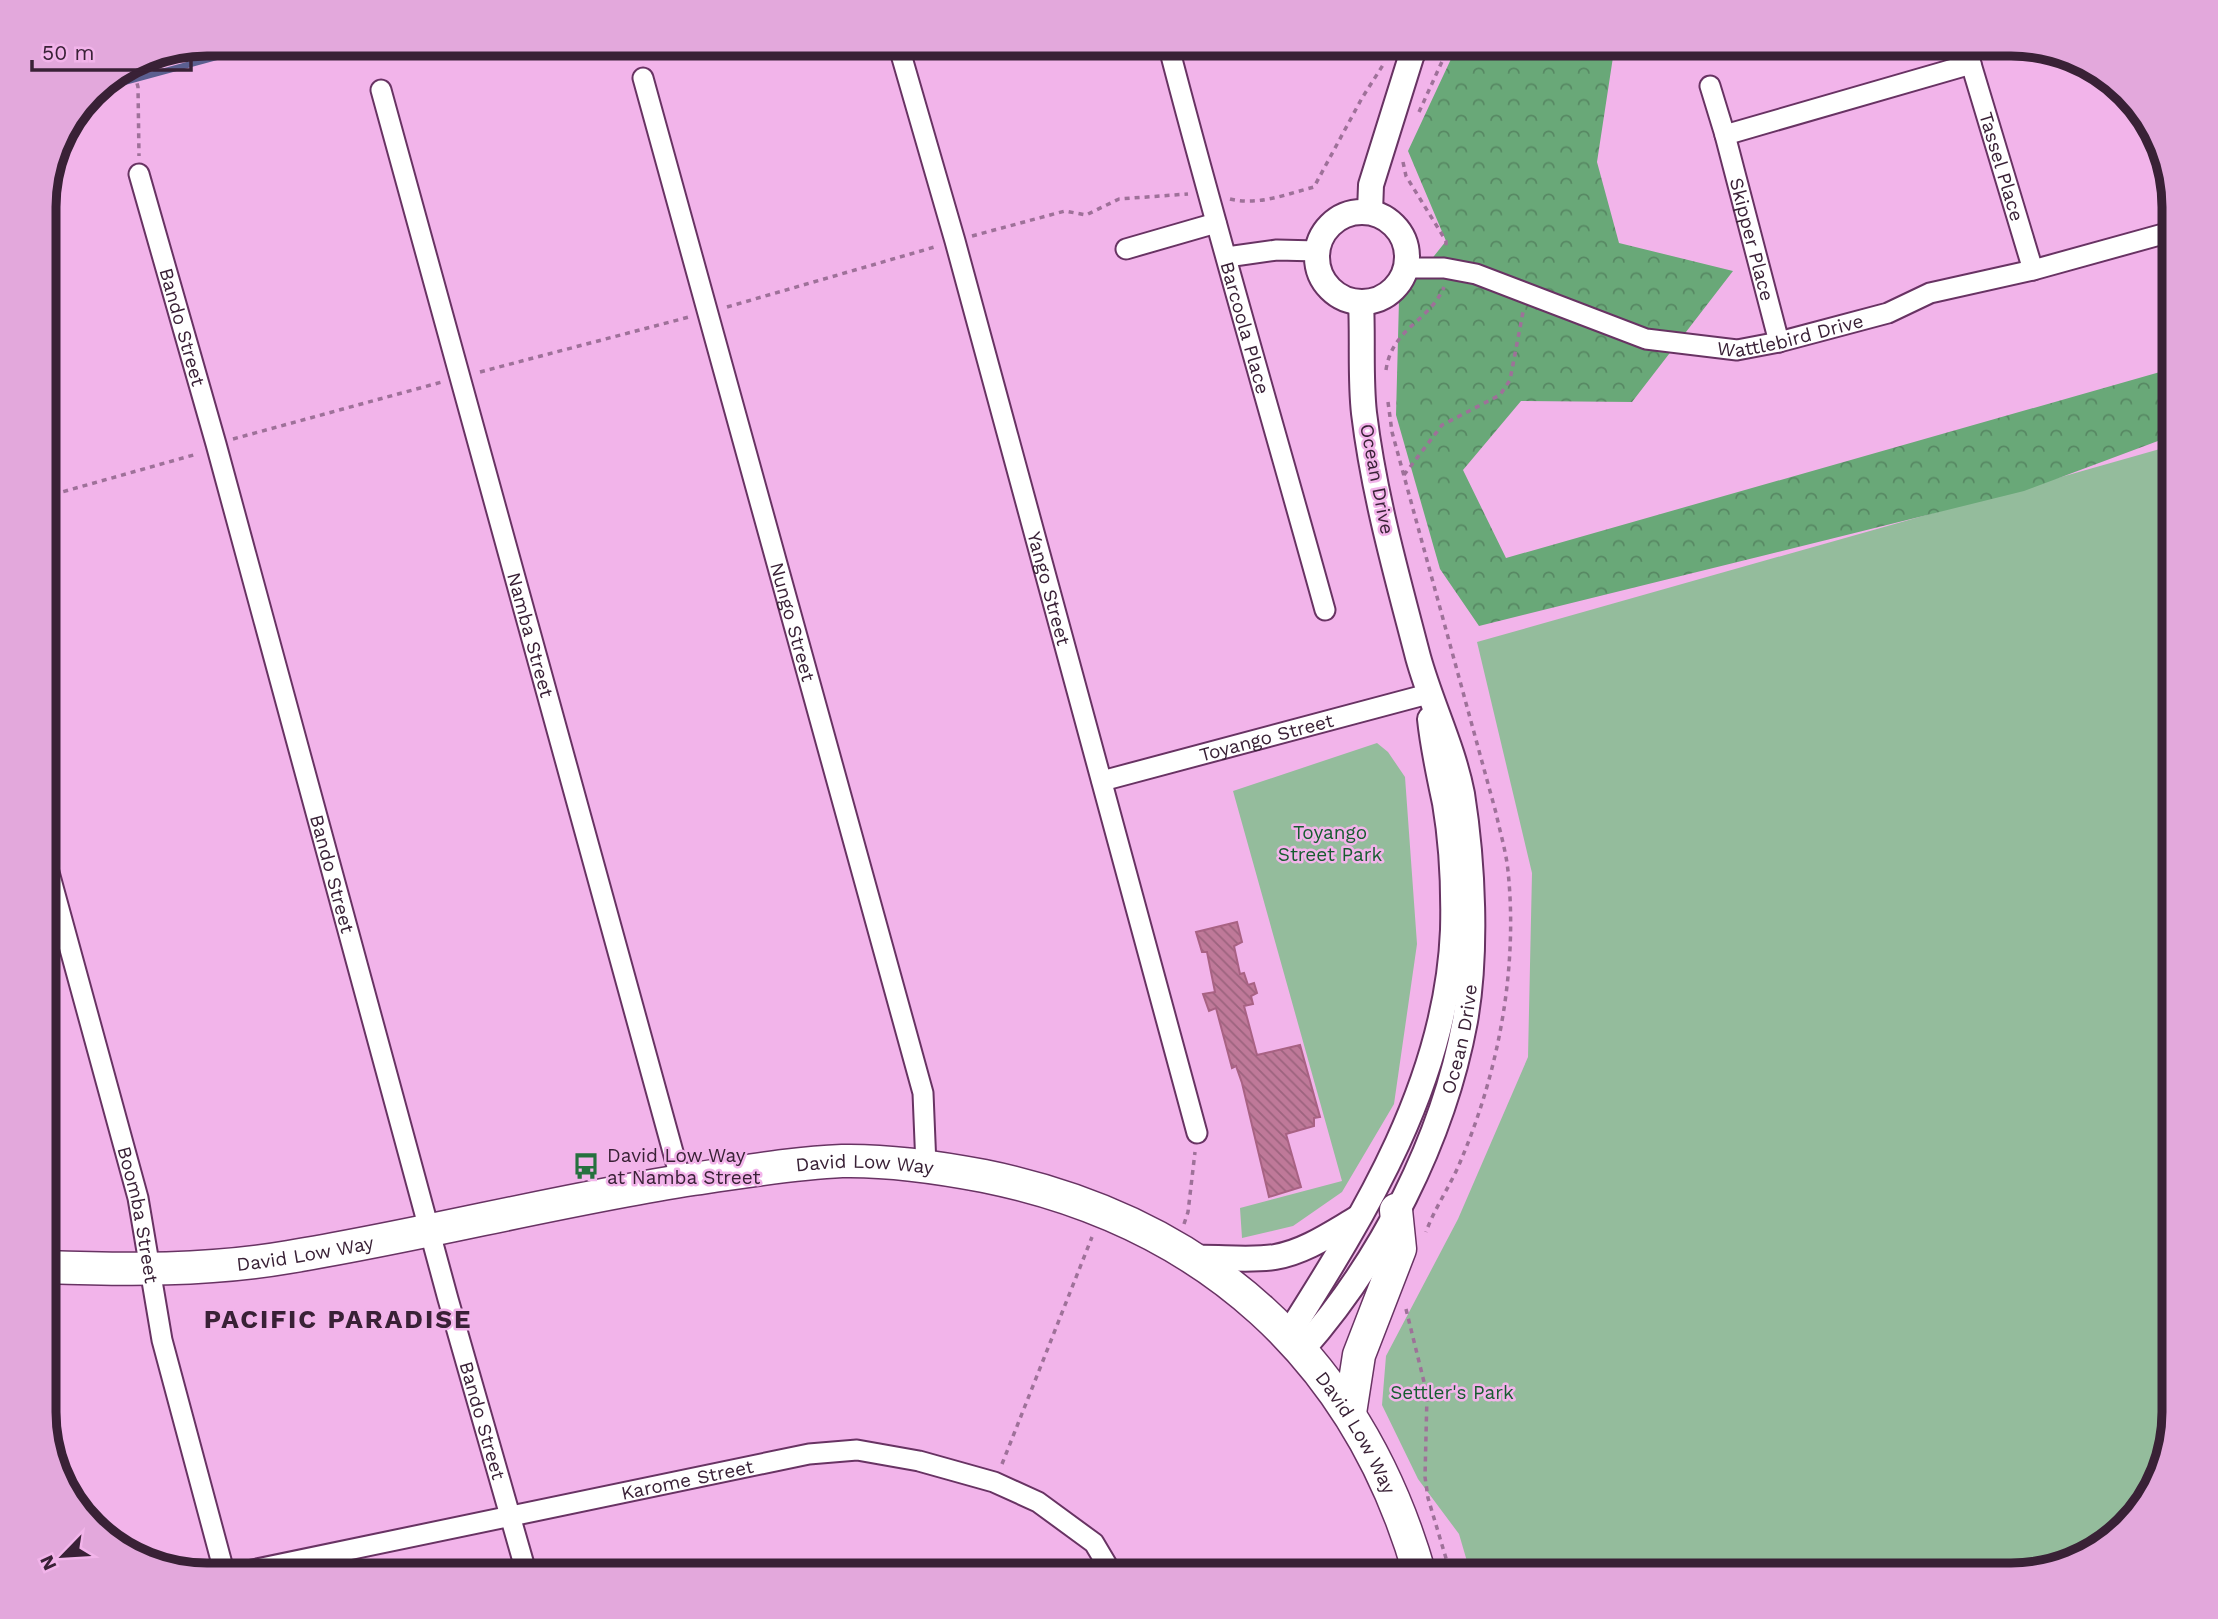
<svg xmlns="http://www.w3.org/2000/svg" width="2218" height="1619" font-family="'Work Sans',sans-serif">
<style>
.green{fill:#94bc9c}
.forest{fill:url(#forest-crowns)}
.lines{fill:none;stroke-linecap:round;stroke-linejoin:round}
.stream{stroke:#5b5f90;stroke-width:6}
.building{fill:url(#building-back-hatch);stroke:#a86283;stroke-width:2}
.minor-casing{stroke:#683363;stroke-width:23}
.tertiary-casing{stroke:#683363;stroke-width:28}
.primary-casing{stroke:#683363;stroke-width:35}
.path{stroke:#9e7199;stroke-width:3.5;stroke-dasharray:5 5;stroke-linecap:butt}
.minor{stroke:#fff;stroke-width:19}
.tertiary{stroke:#fff;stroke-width:24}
.primary{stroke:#fff;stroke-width:32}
.labels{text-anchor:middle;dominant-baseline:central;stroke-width:5;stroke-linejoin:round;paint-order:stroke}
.street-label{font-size:19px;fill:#392136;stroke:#f2b4ea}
.park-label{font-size:19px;fill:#165c2f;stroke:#f2b4ea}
.poi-label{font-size:19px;fill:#392136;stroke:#f2b4ea;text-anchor:start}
.district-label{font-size:26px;font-weight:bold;letter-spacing:2px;fill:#392136;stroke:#f2b4ea}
.rim{fill:none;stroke:#392136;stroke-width:9}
</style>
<defs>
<pattern id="forest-crowns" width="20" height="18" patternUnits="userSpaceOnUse" patternTransform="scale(1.75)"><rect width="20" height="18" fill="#69a878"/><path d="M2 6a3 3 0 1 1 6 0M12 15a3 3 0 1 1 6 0" fill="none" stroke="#578863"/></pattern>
<pattern id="building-back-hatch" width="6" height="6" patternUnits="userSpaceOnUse" patternTransform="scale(1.75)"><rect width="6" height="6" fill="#bf7999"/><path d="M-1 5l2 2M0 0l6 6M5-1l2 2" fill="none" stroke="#9c637e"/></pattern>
</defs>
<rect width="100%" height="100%" fill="#f2b4ea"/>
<!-- green -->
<path class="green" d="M2174,445V1413L2141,1511L2084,1558L2011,1575H1471L1459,1534L1418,1479L1382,1405L1386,1356L1458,1219L1528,1057L1532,873L1477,642Z
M1377,743L1388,752L1405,777L1417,944L1394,1104L1342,1192L1293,1226L1242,1238L1240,1208L1342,1181L1233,791Z"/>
<!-- forest -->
<path class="forest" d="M1458,44H1615L1597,162L1619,243L1733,271L1632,402L1521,401L1463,470L1506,558L2174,368V435L2024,491L1479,626L1440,569L1396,415L1399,300L1446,241L1408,151Z"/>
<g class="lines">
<!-- stream -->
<path class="stream" d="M95,90L265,44"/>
</g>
<!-- building -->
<path class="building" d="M1237,922L1242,942L1234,946L1240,974L1244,973L1248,985L1254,983L1257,993L1251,996L1253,1004L1244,1006L1257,1055L1300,1045L1320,1117L1314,1118V1126L1286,1134L1301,1187L1269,1197L1242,1083L1236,1066L1232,1068L1216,1008L1209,1011L1203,994L1215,992L1207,952H1202L1196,932Z"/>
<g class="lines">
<defs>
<g id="minor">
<path id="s1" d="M898,44L955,241L1197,1133"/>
<path id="s2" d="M1168,44C1217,233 1273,422 1325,610"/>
<path id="s3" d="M1965,44L2033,270"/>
<path id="s4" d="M643,78L923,1093L926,1166"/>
<path id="s5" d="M1710,86L1725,135L1779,342"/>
<path id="s6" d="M381,90L681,1181"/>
<path d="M1725,135L1971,64"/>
<path id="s7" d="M139,174L216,444L448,1299L527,1575"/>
<path d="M1126,249L1216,223"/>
<path d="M1227,257L1277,250L1318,251"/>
<path id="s8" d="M1406,268H1444L1476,274L1646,339L1737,350L1779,342L1888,313L1930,293L2033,270L2174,231"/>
<path id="s9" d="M1102,781L1428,694"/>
<path id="s10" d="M44,854L138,1198L162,1340L225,1575"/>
<path id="s11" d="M228,1575L809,1454L857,1450L919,1461L994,1482L1038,1502L1094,1543L1113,1575"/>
</g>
<g id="tertiary">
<path d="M1370,212L1371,185L1411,57L1417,44"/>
<circle cx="1362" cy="257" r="45"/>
<path d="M1194,1258C1219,1257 1251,1261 1275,1257C1305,1252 1332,1233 1358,1218"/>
<path d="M1288,1335C1366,1212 1447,1081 1453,930C1454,889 1452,844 1445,803C1439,775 1433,748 1430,719"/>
<path id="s12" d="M1301,1351C1381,1261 1443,1140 1465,1021C1477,953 1473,863 1462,794C1453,747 1431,704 1418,657C1397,576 1374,496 1364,413C1360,377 1363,339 1361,302"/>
</g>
<g id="primary">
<path id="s13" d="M44,1267C126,1270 208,1271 289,1257C424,1235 557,1200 693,1179C743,1172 792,1163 842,1161C890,1160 937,1167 984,1176C1205,1221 1358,1357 1420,1575"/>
<path d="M1350,1413L1359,1355L1400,1249L1396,1210"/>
</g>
</defs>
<!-- minor casing -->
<use href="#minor" class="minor-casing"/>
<!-- tertiary casing -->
<use href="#tertiary" class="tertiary-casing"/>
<!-- primary casing -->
<use href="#primary" class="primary-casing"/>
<!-- path -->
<path class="path" d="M132,64L138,87L139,156
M1419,112L1450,44
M1403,162L1406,176L1446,241V248
M1230,199C1258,206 1287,194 1314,187L1362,98L1383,65
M972,236L1065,211L1086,215L1119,199L1188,194
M727,307L938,246
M1386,370C1392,328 1429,322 1444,287
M480,372L689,317
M1388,402L1392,432L1496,813C1500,832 1506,851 1508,871C1518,967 1499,1071 1461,1160C1451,1185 1435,1207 1426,1232
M233,439L442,382
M1404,475L1442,425L1500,395L1510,380L1523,312
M44,497L197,454
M1184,1224L1188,1212L1195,1152
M1406,1309L1427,1394L1425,1477L1428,1498L1451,1575
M1002,1464L1092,1237"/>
<!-- minor -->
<use href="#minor" class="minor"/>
<!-- tertiary -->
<use href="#tertiary" class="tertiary"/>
<!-- primary -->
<use href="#primary" class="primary"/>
</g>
<!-- icons -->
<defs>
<symbol id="bus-bare" viewBox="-9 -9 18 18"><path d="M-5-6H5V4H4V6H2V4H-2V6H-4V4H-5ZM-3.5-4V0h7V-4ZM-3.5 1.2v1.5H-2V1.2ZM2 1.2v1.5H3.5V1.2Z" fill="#25703e" stroke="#f2b4ea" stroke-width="2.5" paint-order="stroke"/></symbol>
</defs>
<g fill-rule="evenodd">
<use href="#bus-bare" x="567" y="1147" width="38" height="38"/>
</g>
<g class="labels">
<!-- street labels -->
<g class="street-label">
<text stroke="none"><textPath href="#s3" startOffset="128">Tassel Place</textPath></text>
<text stroke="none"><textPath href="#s5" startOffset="159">Skipper Place</textPath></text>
<text stroke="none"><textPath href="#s2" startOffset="294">Barcoola Place</textPath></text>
<text stroke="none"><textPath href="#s7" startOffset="159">Bando Street</textPath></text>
<text stroke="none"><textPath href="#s8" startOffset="399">Wattlebird Drive</textPath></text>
<text transform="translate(1377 479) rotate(79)">Ocean Drive</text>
<text stroke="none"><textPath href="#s1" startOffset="565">Yango Street</textPath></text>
<text stroke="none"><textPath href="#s4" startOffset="564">Nungo Street</textPath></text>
<text stroke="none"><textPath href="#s6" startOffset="565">Namba Street</textPath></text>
<text stroke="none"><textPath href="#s9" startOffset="170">Toyango Street</textPath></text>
<text stroke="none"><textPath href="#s7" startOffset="726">Bando Street</textPath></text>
<text stroke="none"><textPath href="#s12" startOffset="354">Ocean Drive</textPath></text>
<text stroke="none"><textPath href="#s13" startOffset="830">David Low Way</textPath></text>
<text stroke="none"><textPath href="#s10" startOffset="373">Boomba Street</textPath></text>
<text stroke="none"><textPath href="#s13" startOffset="262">David Low Way</textPath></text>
<text stroke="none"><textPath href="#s7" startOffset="1293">Bando Street</textPath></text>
<text stroke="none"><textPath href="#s13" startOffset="1418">David Low Way</textPath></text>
<text stroke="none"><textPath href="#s11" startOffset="469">Karome Street</textPath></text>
</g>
<!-- park labels -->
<g class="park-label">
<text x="1330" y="832">Toyango<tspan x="1330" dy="22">Street Park</tspan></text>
<text x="1452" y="1392">Settler's Park</text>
</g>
<!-- poi labels -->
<g class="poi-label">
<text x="607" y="1155">David Low Way<tspan x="607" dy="22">at Namba Street</tspan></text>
</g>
<!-- district labels -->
<g class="district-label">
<text x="338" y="1319">PACIFIC PARADISE</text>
</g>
</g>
<!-- crop -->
<path d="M0 0H2218V1619H0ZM207 56H2011A151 151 0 0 1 2162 207V1412A151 151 0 0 1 2011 1563H207A151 151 0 0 1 56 1412V207A151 151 0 0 1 207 56Z" fill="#e3a8dc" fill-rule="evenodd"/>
<path class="rim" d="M207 56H2011A151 151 0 0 1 2162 207V1412A151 151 0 0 1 2011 1563H207A151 151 0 0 1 56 1412V207A151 151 0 0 1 207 56Z"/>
<!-- north arrow -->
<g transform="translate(63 1556) rotate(245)" stroke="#f2b4ea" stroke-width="5" paint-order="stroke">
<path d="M0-5L12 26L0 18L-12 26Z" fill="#392136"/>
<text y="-10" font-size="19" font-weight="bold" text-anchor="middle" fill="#392136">N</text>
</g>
<!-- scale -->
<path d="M32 60v10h159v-10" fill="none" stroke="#392136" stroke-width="3.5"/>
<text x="42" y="60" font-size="21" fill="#392136" stroke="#f2b4ea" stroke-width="5" paint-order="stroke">50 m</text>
</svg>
